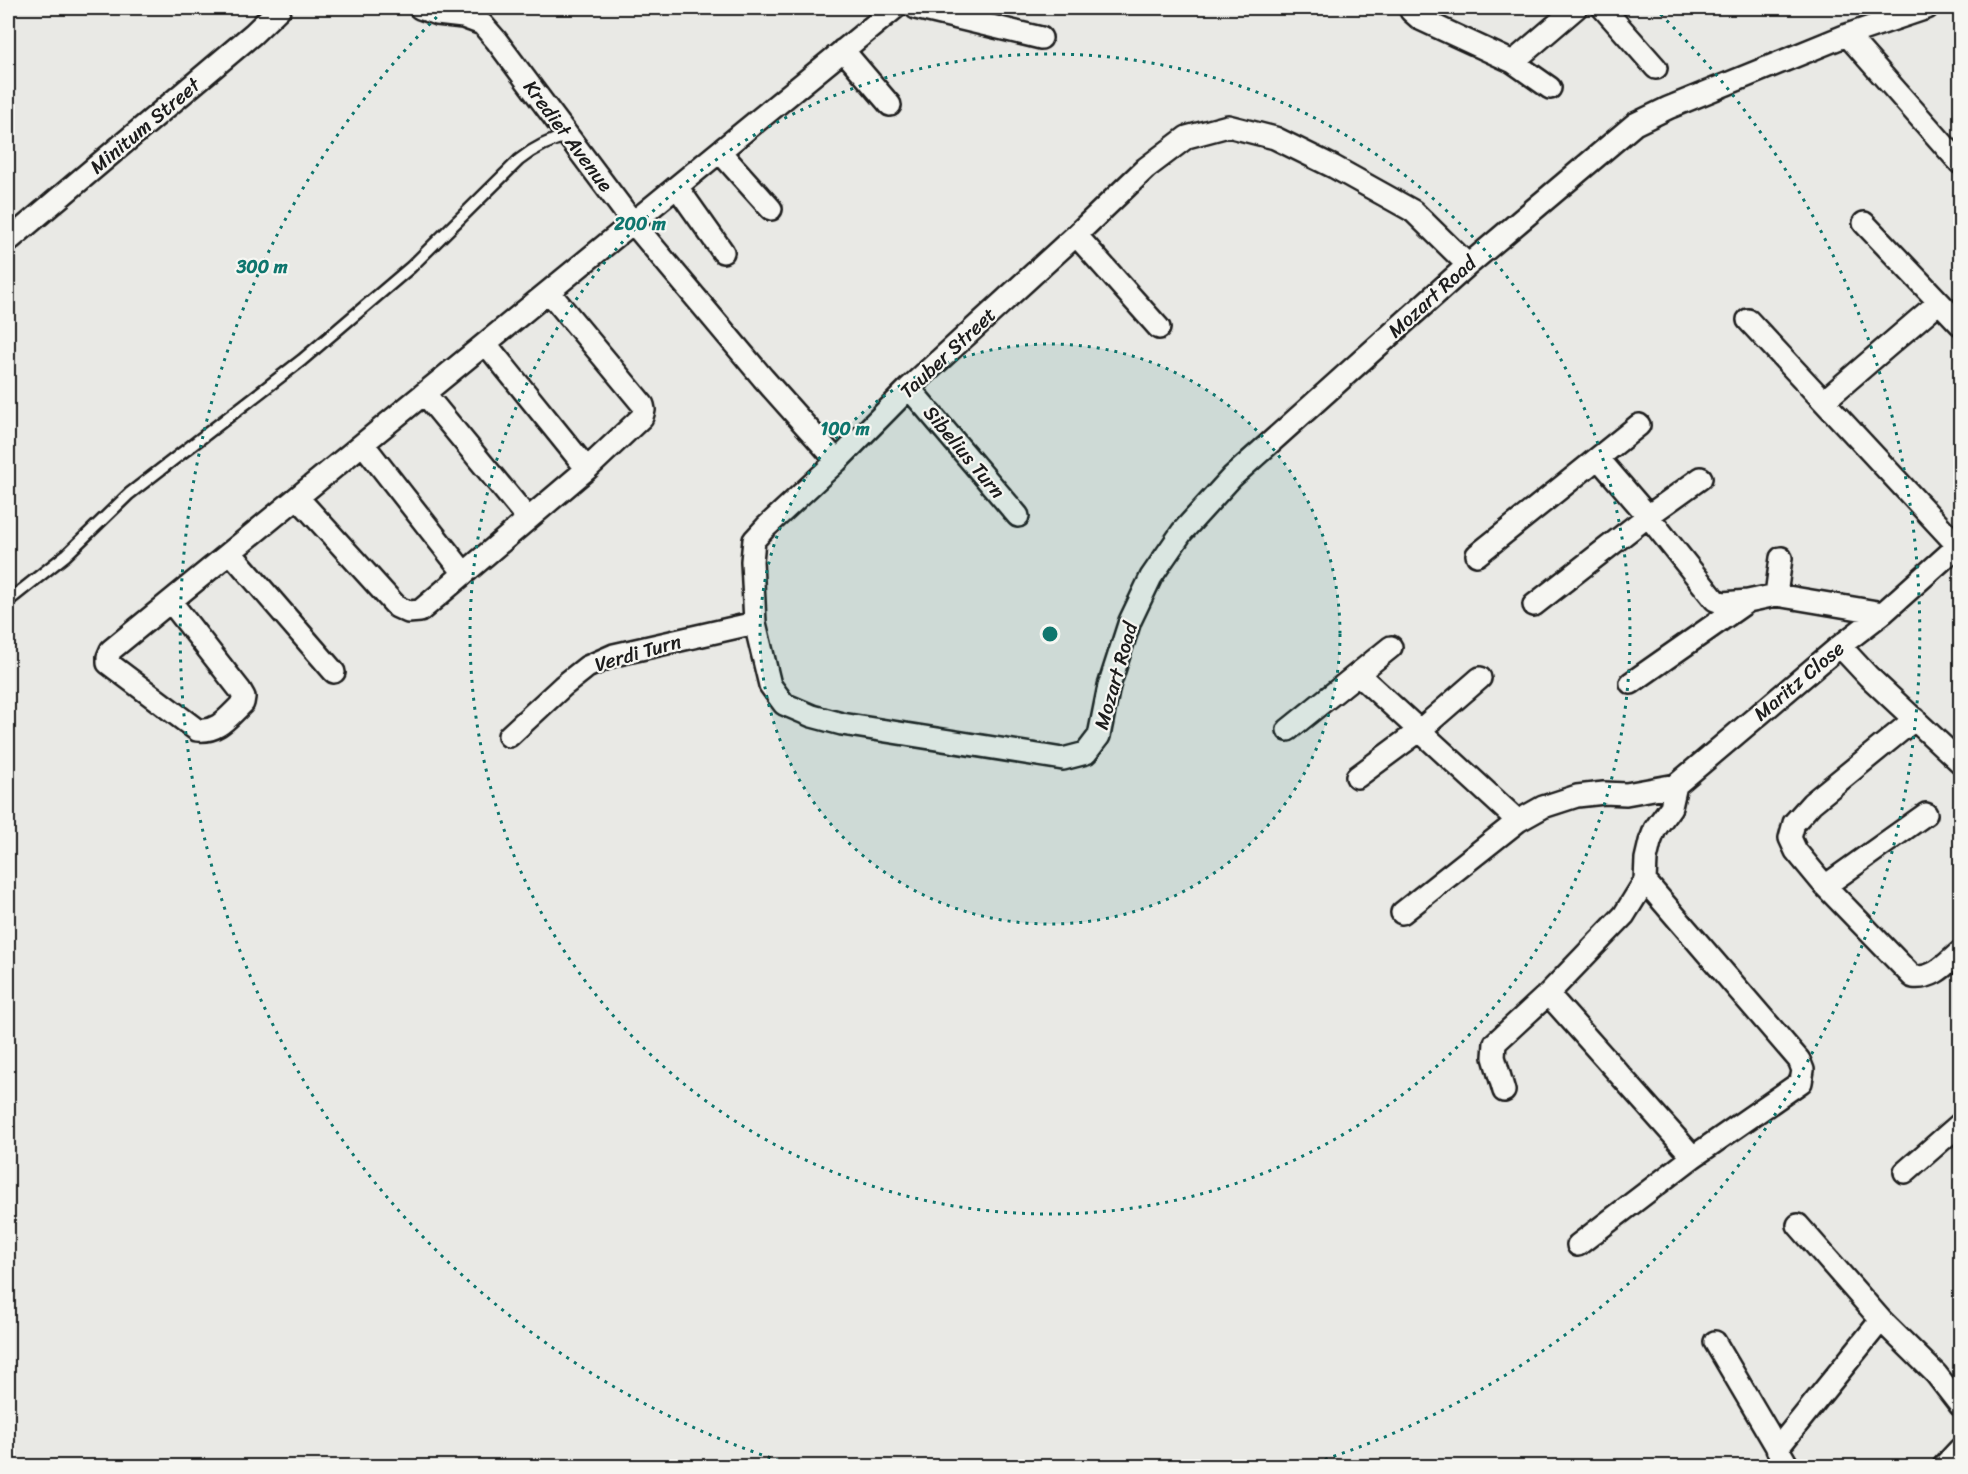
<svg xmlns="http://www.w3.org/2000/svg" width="1968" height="1474" font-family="Sriracha,sans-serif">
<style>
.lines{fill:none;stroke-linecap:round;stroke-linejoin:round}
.lane-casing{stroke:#1c1c1c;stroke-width:15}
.street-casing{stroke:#1c1c1c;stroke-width:26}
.lane{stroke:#f6f6f2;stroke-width:10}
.street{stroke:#f6f6f2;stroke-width:21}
.ring{fill:none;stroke:#0f766e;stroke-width:3;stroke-dasharray:3 6}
.labels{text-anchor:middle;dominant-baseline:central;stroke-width:4.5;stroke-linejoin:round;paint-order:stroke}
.street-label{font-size:20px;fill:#1c1c1c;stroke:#f6f6f2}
.centre{fill:#0f766e;stroke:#f6f6f2;stroke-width:3}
.ring-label{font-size:18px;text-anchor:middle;font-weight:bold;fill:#0f766e;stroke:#f6f6f2;stroke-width:4.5;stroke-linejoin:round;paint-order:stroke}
</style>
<rect width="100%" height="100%" fill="#e9e9e5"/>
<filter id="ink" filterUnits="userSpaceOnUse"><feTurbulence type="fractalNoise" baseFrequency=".0167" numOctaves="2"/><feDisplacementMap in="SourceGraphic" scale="12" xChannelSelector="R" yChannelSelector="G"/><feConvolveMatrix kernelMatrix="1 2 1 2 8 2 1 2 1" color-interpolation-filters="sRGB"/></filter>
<g filter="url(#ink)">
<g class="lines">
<defs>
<path id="lane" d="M8,601L66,555L129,494L302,360L411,267L519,160C534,148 549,140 568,136"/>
<path id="street" d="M420,8L437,14L463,17L482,24L496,40L634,224L763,378L837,461
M916,8L1041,38
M1410,8L1411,11L1420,19L1513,62L1550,88
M1603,8L1656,68
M1847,35L1960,163
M843,50L890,105
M1513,62L1576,8
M720,152L771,209
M677,187L723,252
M1864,223L1960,324
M1076,235L1159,328
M8,241L253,34L280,8
M1468,265L1413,211L1334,167L1275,138L1228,126L1187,137L1146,168L1076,235L909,388L837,461L766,527L754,540L752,561L755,623L770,685L784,704L812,716L842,724L1063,759L1086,753L1099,736L1109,686L1130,621L1151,577L1182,532L1232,477L1468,265L1635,124L1668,108L1847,35L1927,8
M1748,320L1960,548
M486,344L587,469
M909,388L1018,516
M425,394L528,519
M1824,401L1939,302
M363,444L464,573
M1598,458L1648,516L1715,600L1723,603L1748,601L1776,595L1883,613
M298,498L397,607L408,612L420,611L587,469L642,417L644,410L643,405L549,292
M231,553L334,672
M1477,555L1639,425
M1776,595L1781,558
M171,602L240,690L244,697L243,703C229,716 218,733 197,730L108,663V657L111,650L895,8
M1534,605L1648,516L1701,478
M1840,646L1868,676L1960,762
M1358,674L1518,821
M1631,683L1748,601
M1915,719L1812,803L1794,823L1790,838L1796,851L1825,886L1913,977C1934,979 1945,965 1960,952
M1288,730L1391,647
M509,736L563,686L587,667L614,655L755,623
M1357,777L1419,731L1480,678
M1825,886L1926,814
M1402,913L1518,821L1543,807L1577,796L1604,793L1626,794L1676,785L1840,646L1883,613L1960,544
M1548,994L1693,1157
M1504,1091L1494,1057L1495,1043L1548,994L1624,915L1645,881L1646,859L1650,842L1655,829L1671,807L1676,785
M1905,1172L1960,1124
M1798,1225L1881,1320L1936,1374L1960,1405
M1578,1245L1693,1157L1801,1082L1803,1070L1799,1060L1645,881
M1715,1342L1788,1466
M1777,1449L1881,1320
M1944,1466L1960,1449"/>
</defs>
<!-- lane casing -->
<use href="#lane" class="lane-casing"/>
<!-- street casing -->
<use href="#street" class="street-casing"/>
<!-- lane -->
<use href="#lane" class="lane"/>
<!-- street -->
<use href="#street" class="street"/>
</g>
</g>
<!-- distance rings -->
<circle cx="1050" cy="634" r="290" fill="#0f766e" fill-opacity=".12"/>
<g class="ring">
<circle cx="1050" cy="634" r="290"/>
<circle cx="1050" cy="634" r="580"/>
<path d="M796 1466A870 870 0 0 1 446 8M1654 8A870 870 0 0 1 1304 1466"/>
</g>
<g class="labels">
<!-- street labels -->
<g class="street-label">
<text transform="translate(145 126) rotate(-40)">Minitum Street</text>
<text transform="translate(568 136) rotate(53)">Krediet Avenue</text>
<text transform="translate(1432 297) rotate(-42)">Mozart Road</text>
<text transform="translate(948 353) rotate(-43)">Tauber Street</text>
<text transform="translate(964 452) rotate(50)">Sibelius Turn</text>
<text transform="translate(638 653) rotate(-16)">Verdi Turn</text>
<text transform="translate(1116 676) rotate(-74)">Mozart Road</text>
<text transform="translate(1799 681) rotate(-40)">Maritz Close</text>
</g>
</g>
<circle cx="1050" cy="634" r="9" class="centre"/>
<g class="ring-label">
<text x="640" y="230">200 m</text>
<text x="262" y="273">300 m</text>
<text x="845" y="435">100 m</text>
</g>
<!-- margin -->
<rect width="1968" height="1474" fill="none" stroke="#f6f6f2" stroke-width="30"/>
<rect x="15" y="15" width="1938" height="1444" fill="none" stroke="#1c1c1c" stroke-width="2" filter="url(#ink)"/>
</svg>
